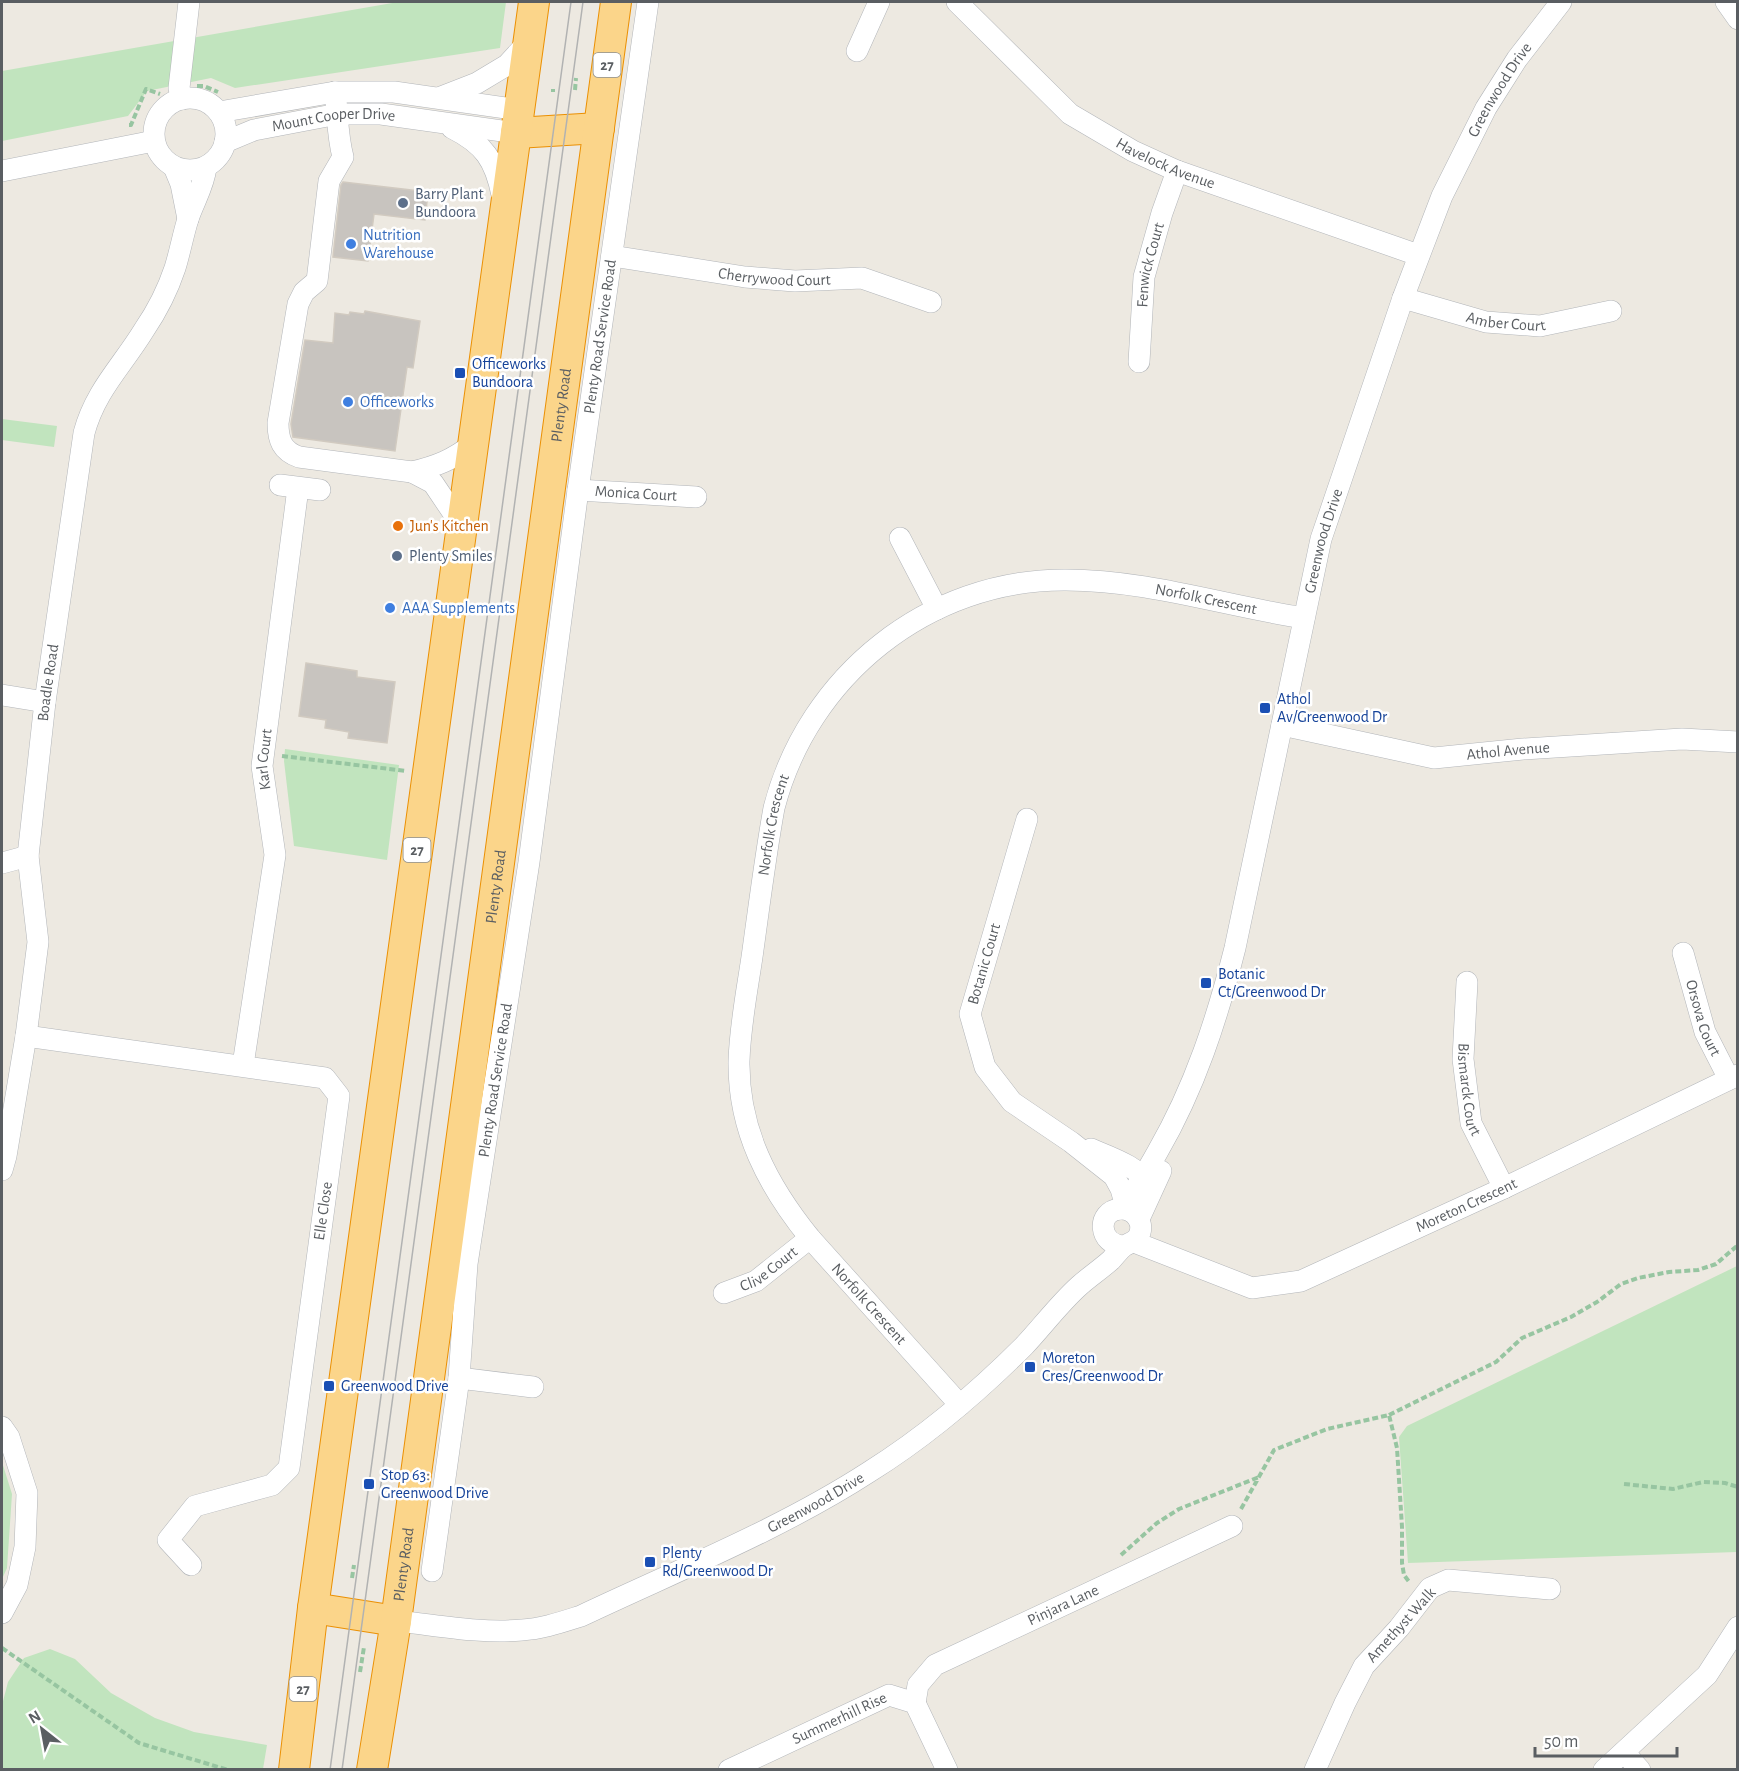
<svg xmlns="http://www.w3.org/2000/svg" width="1739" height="1771" font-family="'Alegreya Sans',sans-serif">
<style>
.green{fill:#c1e4be}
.building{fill:#c8c4bf;stroke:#d1cac0;stroke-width:1.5}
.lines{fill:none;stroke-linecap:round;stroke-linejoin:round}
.minor-casing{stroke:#b2b5b9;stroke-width:22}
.highway-casing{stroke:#eb9003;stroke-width:32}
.path{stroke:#97c5a1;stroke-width:4;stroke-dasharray:6 3;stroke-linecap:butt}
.minor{stroke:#fff;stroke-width:21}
.highway{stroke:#fbd58a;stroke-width:30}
.tram{stroke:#b1b2b2;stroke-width:1.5}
.service-dot{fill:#5c6f8a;stroke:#fff;stroke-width:2}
.shop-dot{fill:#3f7fe0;stroke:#fff;stroke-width:2}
.transit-dot{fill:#1a4fb4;stroke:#fff;stroke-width:2}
.food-dot{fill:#e8710a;stroke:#fff;stroke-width:2}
.labels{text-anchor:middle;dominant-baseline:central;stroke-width:5;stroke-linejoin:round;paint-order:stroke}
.shield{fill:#fff;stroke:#8c8e91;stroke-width:1.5}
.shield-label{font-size:15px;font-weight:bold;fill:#5a5e62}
.street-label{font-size:16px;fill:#5a5e62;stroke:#fff}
.service-label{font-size:16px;fill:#4e5e75;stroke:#fff;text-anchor:start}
.shop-label{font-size:16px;fill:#366cbe;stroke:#fff;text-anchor:start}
.transit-label{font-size:16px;fill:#164399;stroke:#fff;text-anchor:start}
.food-label{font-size:16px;fill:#c56008;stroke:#fff;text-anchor:start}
</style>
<rect width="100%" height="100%" fill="#ede9e1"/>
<!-- green -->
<path class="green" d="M398,2H506L500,48L235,88L211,78L147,91L128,116L2,141V71Z
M2,419L57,426L54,447L2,440Z
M285,749L399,765L387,860L294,846L284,761Z
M1737,1266V1552L1408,1563L1399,1437L1407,1426Z
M2,1462L12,1494L7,1568L2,1579Z
M50,1649L75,1659L111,1693L155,1718L194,1732L267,1745L263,1769H2V1705L8,1682L24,1658Z"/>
<!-- building -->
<path class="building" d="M343,182L428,192L425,220L374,214L368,261L333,257L341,185Z
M365,311L420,321L413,368L407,367L395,451L293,437L291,424L305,340L333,343L335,313L349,315L350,312L364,314Z
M306,663L357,671V677L395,682L387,743L348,738L349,732L325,728L326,720L299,716Z"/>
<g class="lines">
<defs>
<g id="minor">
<path id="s1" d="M957,2L1070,114L1133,151L1177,171L1418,255"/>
<path d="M1726,2L1738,19"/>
<path d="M857,51L879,2"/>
<path d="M335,92C338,114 337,135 343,157L329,181L317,281L304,292L298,304L278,423C278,440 282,451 299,457L412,472"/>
<path d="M441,97L477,83L507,65L529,41"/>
<circle cx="190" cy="134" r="36"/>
<path d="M182,99L179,88L189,2"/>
<path d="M219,112L335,92H394L519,110"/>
<path d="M452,128C484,144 495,160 502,195"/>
<path id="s2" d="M225,142L254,130L338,114H381L516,133"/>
<path d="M174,167L181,184L188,219"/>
<path d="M2,171L154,141"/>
<path id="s3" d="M612,256L745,277L795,281L862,278L931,302"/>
<path id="s4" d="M1403,298L1486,322L1540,326L1611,311"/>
<path id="s5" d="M1139,362L1144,277L1162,213L1177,171"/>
<path d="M280,485L320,490"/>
<path id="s6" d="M578,490L696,497"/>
<path d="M462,526L433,483L412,472C437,466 452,460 473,444"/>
<path d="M900,538L937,609"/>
<path d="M2,695L45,702"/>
<path id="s7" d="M1282,725L1434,758L1523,749L1682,739L1738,742"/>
<path d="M1027,819L970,1014L985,1067L1012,1102L1071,1142L1114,1176L1121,1189L1125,1203"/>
<path d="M2,863L28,856"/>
<path id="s8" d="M1683,953L1705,1032L1729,1079"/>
<path id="s9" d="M1467,982L1463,1059L1471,1123L1504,1188"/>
<path d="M26,1036L325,1078L339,1096L289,1468L272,1485L195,1506L168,1540L191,1565"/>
<path id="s10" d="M243,1065L275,855L262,766L298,488"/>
<path d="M1091,1149C1115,1159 1137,1166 1152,1187"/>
<path id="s11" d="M2,1170L6,1156L26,1036L38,942L28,856L45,702L84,433C95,391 122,366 144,330C157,311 168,289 175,268C180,252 183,235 188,219C194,201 204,186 206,167"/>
<path id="s12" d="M1120,1209C1135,1191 1147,1171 1158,1151C1195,1087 1217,1019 1235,948L1321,539L1403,298L1442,196L1486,108L1517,59L1561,2"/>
<path d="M1139,1219L1161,1171"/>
<path id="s13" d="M1134,1242L1252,1288L1301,1281L1504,1188L1738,1075"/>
<path id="s14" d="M724,1293L756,1281L810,1238"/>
<path d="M459,1378L533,1387"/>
<path id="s15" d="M960,1405L810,1238C768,1186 738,1130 739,1061C740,1026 747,991 752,957C759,907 765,858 774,808C808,676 928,579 1066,580C1147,580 1225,606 1304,618"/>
<path d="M2,1427L9,1437L27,1493L25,1547L17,1585L2,1613"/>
<path id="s16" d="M432,1571L459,1378L467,1264L529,862L578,490L648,2"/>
<path id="s17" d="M396,1621C437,1625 480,1634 522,1630C542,1629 562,1622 581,1616C676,1571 781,1529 869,1472C925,1437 977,1393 1024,1346C1042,1327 1059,1304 1079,1286C1089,1277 1101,1269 1111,1260C1115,1256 1119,1250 1123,1247C1128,1243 1134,1243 1138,1237C1146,1224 1135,1208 1120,1209C1096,1211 1098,1245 1124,1246"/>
<path id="s18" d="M915,1703L918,1685L935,1665L1232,1526"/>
<path d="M1624,1752L1640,1770"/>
<path id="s19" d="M729,1770L889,1695L915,1703L947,1770"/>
<path d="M1315,1770L1345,1703L1364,1666L1399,1628L1430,1588L1448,1580L1550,1589"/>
<path d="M1604,1770L1707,1675L1738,1627"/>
</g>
<g id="highway">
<path d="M516,133L599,128"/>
<path d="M313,1608L396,1621"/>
<path d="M294,1770L313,1608L534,2"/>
<path id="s20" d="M372,1770L396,1621L616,2"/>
</g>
</defs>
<!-- minor casing -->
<use href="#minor" class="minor-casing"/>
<!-- highway casing -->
<use href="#highway" class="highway-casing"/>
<!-- path -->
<path class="path" d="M197,86H204L218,92
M575,90L576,78
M553,92V89
M129,125H131L146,89L160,94
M282,756L406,771
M1389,1415L1496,1362L1522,1338L1571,1317L1597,1302L1621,1284L1638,1278L1669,1272L1698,1270L1716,1264L1738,1245
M1624,1484L1673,1489L1703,1482L1725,1483L1738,1487
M1241,1509L1274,1450L1327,1429L1389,1415L1397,1448L1402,1527V1563L1404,1575L1410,1583
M1121,1555L1157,1523L1179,1509L1259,1477
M352,1578L354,1565
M2,1648L139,1743L228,1770
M360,1672L364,1647"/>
<!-- minor -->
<use href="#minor" class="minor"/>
<!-- highway -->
<use href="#highway" class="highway"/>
<!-- tram -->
<path class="tram" d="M330,1770L571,2
M342,1770L583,2"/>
</g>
<!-- markers -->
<g class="service-dot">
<circle cx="403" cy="203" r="6"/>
<circle cx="397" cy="556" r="6"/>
</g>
<g class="shop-dot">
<circle cx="351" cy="244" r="6"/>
<circle cx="348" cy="402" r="6"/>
<circle cx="390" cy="608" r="6"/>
</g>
<g class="transit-dot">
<rect x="454" y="367" width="12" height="12" rx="3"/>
<rect x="1259" y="702" width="12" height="12" rx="3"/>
<rect x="1200" y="977" width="12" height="12" rx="3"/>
<rect x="1024" y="1361" width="12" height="12" rx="3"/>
<rect x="323" y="1380" width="12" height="12" rx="3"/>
<rect x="363" y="1478" width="12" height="12" rx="3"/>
<rect x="644" y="1556" width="12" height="12" rx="3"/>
</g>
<circle class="food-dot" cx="398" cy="526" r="6"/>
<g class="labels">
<!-- shield labels -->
<g class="shield">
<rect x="593.5" y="53" width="27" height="24" rx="4.5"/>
<rect x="403.5" y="838" width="27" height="24" rx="4.5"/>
<rect x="289.5" y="1677" width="27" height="24" rx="4.5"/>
</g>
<g class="shield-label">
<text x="607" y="65">27</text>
<text x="417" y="850">27</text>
<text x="303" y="1689">27</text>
</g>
<!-- street labels -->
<g class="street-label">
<text stroke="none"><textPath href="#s12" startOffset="1190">Greenwood Drive</textPath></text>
<text stroke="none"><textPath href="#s2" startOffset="112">Mount Cooper Drive</textPath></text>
<text stroke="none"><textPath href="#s1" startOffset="267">Havelock Avenue</textPath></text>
<text stroke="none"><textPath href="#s5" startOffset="98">Fenwick Court</textPath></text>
<text stroke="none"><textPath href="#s3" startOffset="164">Cherrywood Court</textPath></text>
<text stroke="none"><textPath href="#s4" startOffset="106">Amber Court</textPath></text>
<text stroke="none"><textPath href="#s16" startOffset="1246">Plenty Road Service Road</textPath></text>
<text stroke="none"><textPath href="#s20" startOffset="1378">Plenty Road</textPath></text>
<text stroke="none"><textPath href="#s6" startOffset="58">Monica Court</textPath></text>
<text stroke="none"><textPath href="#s12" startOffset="704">Greenwood Drive</textPath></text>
<text stroke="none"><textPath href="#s15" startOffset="1215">Norfolk Crescent</textPath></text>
<text stroke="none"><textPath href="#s11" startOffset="492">Boadle Road</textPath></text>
<text stroke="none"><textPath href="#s7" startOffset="230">Athol Avenue</textPath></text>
<text stroke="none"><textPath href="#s10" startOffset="309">Karl Court</textPath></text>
<text stroke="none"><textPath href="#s15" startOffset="658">Norfolk Crescent</textPath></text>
<text stroke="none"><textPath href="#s20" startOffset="892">Plenty Road</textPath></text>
<text transform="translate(984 964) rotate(-74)">Botanic Court</text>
<text stroke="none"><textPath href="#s8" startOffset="68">Orsova Court</textPath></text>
<text stroke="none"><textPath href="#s16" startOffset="495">Plenty Road Service Road</textPath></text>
<text stroke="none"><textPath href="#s9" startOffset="108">Bismarck Court</textPath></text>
<text stroke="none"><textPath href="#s13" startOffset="358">Moreton Crescent</textPath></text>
<text transform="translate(323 1211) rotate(-82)">Elle Close</text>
<text stroke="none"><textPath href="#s14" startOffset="51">Clive Court</textPath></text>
<text transform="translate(869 1304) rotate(48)">Norfolk Crescent</text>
<text stroke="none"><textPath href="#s17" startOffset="448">Greenwood Drive</textPath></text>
<text stroke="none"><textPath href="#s20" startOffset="208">Plenty Road</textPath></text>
<text stroke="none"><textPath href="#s18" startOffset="186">Pinjara Lane</textPath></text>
<text transform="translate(1401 1625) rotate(-48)">Amethyst Walk</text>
<text stroke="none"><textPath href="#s19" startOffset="122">Summerhill Rise</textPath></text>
</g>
<!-- service labels -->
<g class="service-label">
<text x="415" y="194">Barry Plant<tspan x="415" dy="18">Bundoora</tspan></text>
<text x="409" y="556">Plenty Smiles</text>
</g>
<!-- shop labels -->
<g class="shop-label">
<text x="363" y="235">Nutrition<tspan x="363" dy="18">Warehouse</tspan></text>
<text x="360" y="402">Officeworks</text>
<text x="402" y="608">AAA Supplements</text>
</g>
<!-- transit labels -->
<g class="transit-label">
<text x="472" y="364">Officeworks<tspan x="472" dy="18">Bundoora</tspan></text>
<text x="1277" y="699">Athol<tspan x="1277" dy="18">Av/Greenwood Dr</tspan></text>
<text x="1218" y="974">Botanic<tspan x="1218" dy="18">Ct/Greenwood Dr</tspan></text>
<text x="1042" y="1358">Moreton<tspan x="1042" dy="18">Cres/Greenwood Dr</tspan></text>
<text x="341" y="1386">Greenwood Drive</text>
<text x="381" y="1475">Stop 63:<tspan x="381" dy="18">Greenwood Drive</tspan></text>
<text x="662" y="1553">Plenty<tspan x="662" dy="18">Rd/Greenwood Dr</tspan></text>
</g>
<!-- food labels -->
<g class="food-label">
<text x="410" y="526">Jun's Kitchen</text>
</g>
</g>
<!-- border -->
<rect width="1739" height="1771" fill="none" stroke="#5a5e62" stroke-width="6"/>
<!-- north arrow -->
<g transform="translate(42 1729) rotate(329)" stroke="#ffffff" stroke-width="4.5" paint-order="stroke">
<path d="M0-4.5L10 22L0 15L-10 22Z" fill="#5a5e62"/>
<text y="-9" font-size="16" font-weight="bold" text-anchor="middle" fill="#5a5e62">N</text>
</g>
<!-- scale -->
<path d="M1535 1747v9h142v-9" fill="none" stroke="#5a5e62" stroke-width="3"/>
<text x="1544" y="1747" font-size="18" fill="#5a5e62" stroke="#ffffff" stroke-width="4.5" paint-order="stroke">50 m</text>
</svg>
